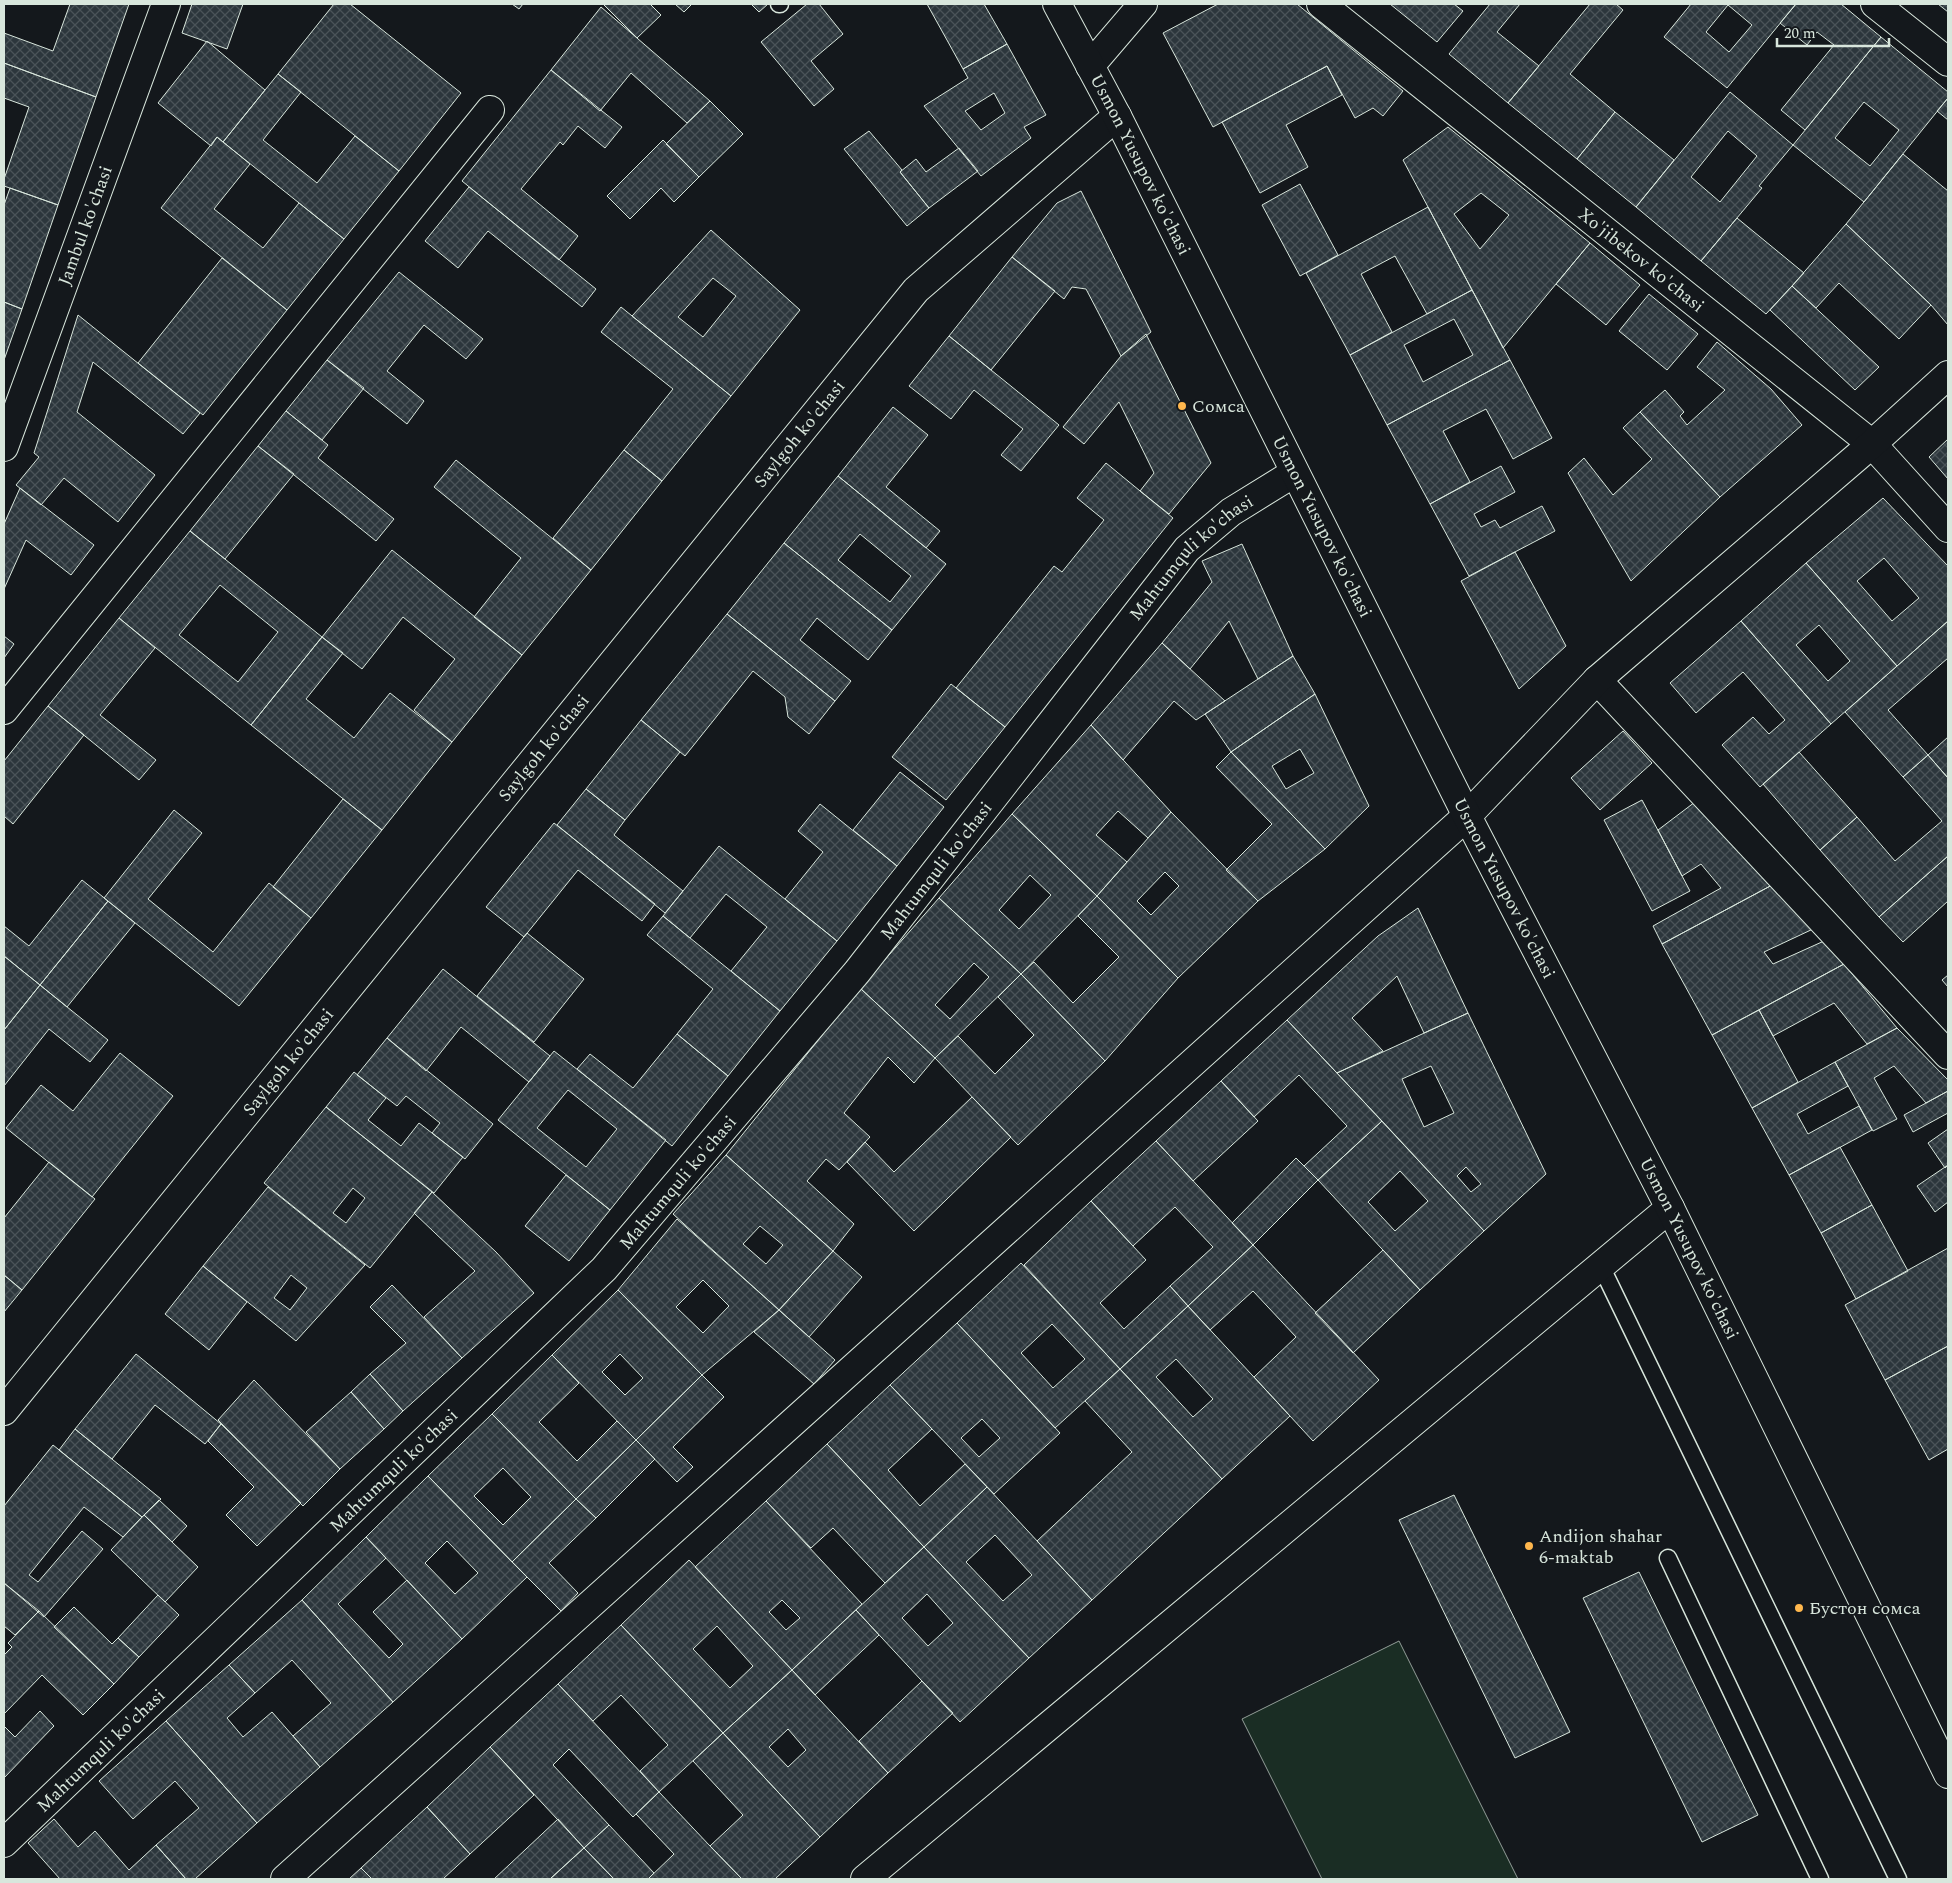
<svg xmlns="http://www.w3.org/2000/svg" width="1952" height="1883" font-family="Spectral,serif">
<style>
.garden{fill:#1a2d24;stroke:#939e99}
.building{fill:url(#building-cross-hatch);stroke:#d8e6dc;fill-rule:evenodd}
.lines{fill:none;stroke-linecap:round;stroke-linejoin:round}
.lane-casing{stroke:#d8e6dc;stroke-width:19}
.street-casing{stroke:#d8e6dc;stroke-width:30}
.secondary-casing{stroke:#d8e6dc;stroke-width:30}
.lane{stroke:#14181c;stroke-width:16}
.street{stroke:#14181c;stroke-width:28}
.secondary{stroke:#14181c;stroke-width:28}
.poi-dot{fill:#ffb74d;stroke:#14181c;stroke-width:2}
.labels{text-anchor:middle;dominant-baseline:central;stroke-width:4;stroke-linejoin:round;paint-order:stroke}
.street-label{font-size:18px;fill:#d8e6dc;stroke:#14181c}
.poi-label{font-size:18px;fill:#d8e6dc;stroke:#14181c;text-anchor:start}
</style>
<defs>
<pattern id="building-cross-hatch" width="8" height="8" patternUnits="userSpaceOnUse" patternTransform="scale(1.25)"><rect width="8" height="8" fill="#2c363c"/><path d="M0 0l8 8M0 8l8-8" fill="none" stroke="#4a5358"/></pattern>
</defs>
<rect width="100%" height="100%" fill="#14181c"/>
<!-- garden -->
<path class="garden" d="M1399,1641L1518,1879H1322L1242,1719Z"/>
<!-- building -->
<path class="building" d="M70,4H129L96,97L4,63V33L53,51Z
M192,4H243L227,49L182,33Z
M334,4H350L461,93L399,171L278,74Z
M512,4H523L519,9Z
M603,4H653L651,5L661,15L637,38Z
M675,4H692L684,12Z
M751,4H768L759,12Z
M807,4H819L843,34L811,61L834,89L814,106L761,42Z
M927,4H984L1007,44L963,69Z
M1218,4H1297L1403,91L1383,116L1373,108L1355,118L1327,66L1213,127L1163,33Z
M1390,4H1454L1463,11L1437,42Z
M1490,4H1520L1497,32L1539,66L1508,103L1449,54Z
M1590,4H1616L1623,10L1570,74L1615,112L1577,159L1508,103Z
M1691,4H1796L1727,88L1664,37ZM1728,5L1752,25L1729,52L1706,32Z
M1796,4H1841L1881,37L1805,130L1781,110L1834,45L1817,32L1807,45L1780,23Z
M1938,4H1948V12Z
M601,7L710,101L687,123L631,73L600,111L551,70Z
M1881,37L1948,92V98L1864,202L1793,145ZM1864,102L1899,130L1870,166L1835,138Z
M207,41L265,90L223,142L217,137L211,146L158,103Z
M1007,44L1046,115L1024,127L1031,138L981,176L924,106L968,78L963,69ZM994,93L1005,113L981,130L965,111Z
M4,63L96,97L58,205L4,186V179L29,107L4,98Z
M1327,66L1342,95L1286,125L1308,167L1260,193L1222,122Z
M551,70L622,127L605,148L578,126L563,145L560,142L521,189L578,236L559,260L462,181Z
M278,74L301,92L263,140L317,183L355,136L399,171L344,239L223,142Z
M1730,92L1793,145L1759,186L1762,188L1701,261L1636,207ZM1728,131L1757,156L1720,202L1691,177Z
M1948,98V120L1937,111Z
M710,101L743,134L699,177L666,144Z
M1615,112L1674,160L1636,207L1577,159Z
M1448,127L1590,243L1503,348L1403,160ZM1481,193L1509,215L1480,249L1454,214Z
M869,131L902,170L900,172L929,208L907,226L844,149Z
M217,137L250,164L214,209L263,248L299,203L344,239L287,310L161,208Z
M663,140L699,177L674,202L661,188L630,219L607,196Z
M959,148L978,171L929,208L900,172L916,159L926,172Z
M1903,154L1948,191V325L1931,305L1846,224Z
M1300,184L1338,255L1300,276L1262,205Z
M469,187L596,289L582,307L488,231L458,268L425,241Z
M10,188L58,205L22,309L4,302V205Z
M1081,191L1151,332L1121,356L1086,289L1072,287L1064,299L1012,257L1057,203Z
M1428,207L1472,290L1427,314L1395,256L1361,274L1392,332L1350,355L1306,273Z
M1737,218L1804,273L1766,314L1701,261Z
M1846,224L1931,305L1899,339L1839,283L1816,308L1792,286Z
M711,230L800,310L731,396L632,316ZM713,278L736,296L703,337L678,317Z
M1590,243L1640,285L1606,325L1556,284Z
M1012,257L1055,291L991,370L949,336Z
M222,258L287,310L203,415L138,363Z
M399,272L483,339L466,359L424,325L387,371L424,401L407,424L327,360Z
M1792,286L1879,367L1855,390L1770,310Z
M1472,290L1510,360L1387,425L1350,355ZM1454,319L1473,355L1423,382L1404,345Z
M1649,294L1698,334L1667,370L1619,331Z
M4,302L22,309L4,360Z
M621,307L731,396L662,481L624,450L673,389L601,332Z
M78,315L200,413L183,434L93,362L77,412L155,475L118,522L64,478L41,505L16,485L39,457L34,453Z
M1146,334L1211,463L1169,514L1140,491L1154,473L1119,402L1084,444L1063,427L1121,356Z
M949,336L1059,425L1021,471L1001,455L1023,429L974,390L951,419L909,386Z
M1717,342L1771,389L1802,425L1720,497L1640,412L1665,390L1684,412L1680,416L1687,425L1725,390L1697,367Z
M327,360L364,388L322,440L286,411Z
M1510,360L1552,438L1513,459L1486,409L1443,431L1470,482L1430,504L1387,425Z
M893,407L928,435L886,487L940,531L926,548L838,476Z
M286,411L328,445L318,458L394,519L376,541L258,446Z
M1640,412L1720,497L1631,581L1568,473L1584,458L1613,495L1652,459L1623,428Z
M1948,439V479L1929,457Z
M258,446L294,474L225,559L190,531Z
M624,450L662,481L591,570L553,538Z
M456,460L591,570L522,655L474,617L521,558L434,487Z
M1106,463L1173,518L1005,727L956,688L1054,566L1062,572L1104,520L1077,498Z
M1501,466L1515,492L1474,514L1481,527L1495,520L1500,528L1542,506L1555,531L1469,576L1430,504Z
M838,476L946,564L892,630L784,543ZM860,534L911,576L890,602L838,560Z
M20,488L94,545L71,575L26,540L4,589V524Z
M1883,498L1948,566V621L1897,666L1806,563ZM1884,558L1919,598L1892,621L1857,581Z
M190,531L322,637L251,725L119,618ZM220,585L278,632L238,682L179,635Z
M784,543L892,630L868,660L817,618L800,640L851,681L835,701L727,614Z
M1242,544L1293,656L1258,679L1229,621L1190,669L1162,643L1212,582L1202,561Z
M392,550L522,655L452,742L414,710L455,659L403,617L362,669L322,637Z
M1515,552L1566,646L1519,689L1461,581Z
M1806,563L1897,666L1831,724L1741,621ZM1819,625L1850,661L1828,681L1796,645Z
M727,614L835,701L809,734L788,717L785,697L753,671L685,756L641,720Z
M119,618L155,648L100,715L156,760L139,780L48,706Z
M1741,621L1831,724L1760,787L1722,745L1753,717L1769,734L1785,720L1743,672L1696,713L1670,683Z
M1948,621V658L1888,710L1928,755L1903,777L1845,712Z
M4,636L14,644L4,658Z
M322,637L343,653L306,699L354,738L390,693L452,742L382,830L251,725Z
M1162,643L1225,701L1196,720L1174,701L1123,760L1091,725Z
M1293,656L1315,694L1231,752L1205,714Z
M951,684L1005,727L946,800L892,757Z
M1315,694L1369,806L1325,849L1231,752ZM1300,749L1314,773L1286,789L1272,766Z
M48,706L84,735L13,824L4,816V761Z
M641,720L680,752L625,820L586,789Z
M1091,725L1171,812L1148,838L1118,811L1096,835L1127,862L1097,896L1012,814Z
M1623,731L1652,763L1600,810L1571,778Z
M1948,737V778L1928,755Z
M1231,752L1325,849L1258,901L1226,870L1272,824L1216,767Z
M1799,752L1857,817L1820,850L1763,784Z
M1928,755L1948,778V856L1879,917L1820,850L1857,817L1895,861L1942,821L1903,777Z
M900,772L944,807L897,866L853,830Z
M586,789L625,820L614,835L683,891L665,913L557,825Z
M343,799L382,830L311,918L273,887Z
M1642,800L1690,891L1652,911L1604,820Z
M1695,802L1774,884L1662,944L1653,926L1721,888L1701,864L1682,876L1658,830Z
M820,804L897,866L837,941L785,899L823,852L798,831Z
M174,810L202,833L148,899L213,952L269,883L311,918L239,1006L104,898Z
M1171,812L1258,901L1178,978L1097,896ZM1165,872L1179,886L1151,915L1137,901Z
M1012,814L1097,896L1021,974L939,898ZM1030,875L1051,895L1019,929L999,910Z
M554,823L655,904L642,921L578,870L524,937L486,907Z
M719,846L837,941L780,1011L731,971L767,927L726,894L690,938L663,916Z
M1948,856V901L1903,942L1879,917Z
M82,880L108,901L40,985L4,956V926L29,946Z
M1774,884L1813,929L1764,952L1773,964L1824,941L1844,964L1712,1035L1662,944Z
M1097,896L1178,978L1105,1061L1021,974L1034,962L1073,1003L1119,957L1078,916Z
M939,898L1021,974L935,1058L860,988ZM974,963L989,977L950,1019L935,1005Z
M108,901L135,923L67,1007L40,985Z
M1418,908L1468,1013L1424,1033L1397,976L1352,1018L1383,1051L1337,1073L1287,1020L1378,936Z
M663,916L780,1011L728,1076L677,1034L713,989L647,935Z
M527,933L584,979L534,1042L477,996Z
M4,956L40,985L4,1030Z
M1844,964L1897,1028L1867,1044L1834,1003L1773,1036L1759,1010Z
M443,969L550,1056L529,1082L461,1027L426,1071L387,1038Z
M1021,974L1105,1061L1018,1145L935,1058L958,1036L995,1074L1034,1035L998,997Z
M1948,975V987L1942,980Z
M40,985L108,1040L90,1062L49,1029L4,1086V1030Z
M860,988L935,1058L914,1083L888,1057L844,1113L870,1137L839,1170L826,1159L807,1181L854,1224L833,1251L726,1155Z
M1759,1010L1798,1082L1752,1108L1712,1035Z
M1468,1013L1546,1174L1484,1231L1337,1073ZM1431,1066L1454,1113L1424,1127L1402,1079ZM1466,1167L1481,1184L1471,1192L1457,1176Z
M1287,1020L1382,1121L1318,1180L1304,1166L1347,1126L1299,1075L1254,1117L1221,1081Z
M1897,1028L1948,1080V1091L1926,1103L1894,1066L1874,1078L1897,1119L1873,1131L1835,1062Z
M677,1034L728,1076L672,1146L577,1069L590,1054L633,1088Z
M387,1038L493,1124L465,1159L432,1133L440,1123L406,1096L397,1106L357,1075Z
M554,1051L666,1140L610,1210L498,1120ZM568,1090L617,1129L586,1167L537,1128Z
M120,1053L173,1096L92,1197L6,1128L41,1085L73,1111Z
M1835,1062L1848,1086L1797,1114L1808,1134L1859,1106L1872,1130L1789,1175L1752,1108Z
M354,1072L386,1098L368,1120L401,1146L419,1123L463,1157L434,1193L326,1107Z
M1221,1081L1258,1121L1193,1181L1156,1141Z
M1948,1091V1113L1913,1132L1904,1115Z
M972,1097L1011,1137L914,1231L847,1162L865,1142L894,1172Z
M326,1107L432,1192L370,1268L264,1183ZM353,1188L365,1198L346,1223L333,1213Z
M1382,1121L1484,1231L1420,1290L1318,1180ZM1400,1171L1428,1201L1395,1231L1368,1202Z
M1948,1129V1165L1945,1168L1928,1143Z
M1156,1141L1253,1245L1188,1306L1170,1286L1213,1247L1175,1207L1133,1246L1091,1201Z
M1840,1147L1872,1205L1821,1233L1789,1175Z
M726,1155L833,1251L779,1310L673,1214ZM760,1226L783,1245L766,1264L743,1244Z
M1296,1158L1318,1180L1253,1245L1232,1223Z
M49,1162L95,1199L22,1290L4,1275V1218Z
M1948,1165V1202L1935,1212L1917,1186Z
M566,1175L610,1210L569,1261L525,1226Z
M268,1187L365,1265L296,1341L203,1266ZM291,1275L307,1288L290,1310L274,1298Z
M432,1192L496,1252L534,1293L462,1358L424,1317L475,1271L414,1213Z
M1091,1201L1146,1260L1100,1303L1124,1329L1170,1286L1188,1306L1120,1369L1024,1265Z
M1872,1205L1908,1271L1856,1299L1821,1233Z
M677,1219L779,1310L702,1375L618,1290ZM703,1280L729,1306L703,1333L676,1307Z
M1253,1245L1379,1380L1313,1441L1254,1377L1296,1337L1253,1291L1210,1330L1188,1306Z
M1948,1248V1346L1885,1380L1845,1305Z
M1383,1250L1420,1290L1353,1353L1315,1313Z
M833,1251L862,1277L809,1337L779,1310Z
M1021,1263L1120,1369L1055,1428L957,1323ZM1052,1324L1085,1359L1053,1388L1021,1353Z
M203,1266L247,1302L209,1350L165,1314Z
M4,1275L22,1290L4,1312Z
M392,1285L462,1358L403,1411L370,1374L406,1343L370,1307Z
M618,1290L702,1375L636,1440L552,1355ZM620,1354L643,1378L625,1395L602,1372Z
M1188,1306L1290,1416L1222,1479L1120,1369ZM1176,1359L1213,1399L1193,1417L1156,1377Z
M779,1310L835,1360L814,1384L754,1332Z
M957,1323L1060,1433L994,1494L890,1385ZM982,1419L1000,1438L979,1457L961,1438Z
M1948,1346V1449L1929,1460L1885,1380Z
M136,1354L221,1424L205,1444L155,1405L112,1459L75,1429Z
M552,1355L579,1383L539,1422L577,1461L617,1421L636,1440L576,1499L492,1414Z
M1120,1369L1222,1479L1092,1600L1037,1541L1132,1452L1085,1401Z
M370,1374L403,1411L384,1429L351,1392Z
M702,1375L724,1397L673,1447L693,1467L677,1482L636,1440Z
M254,1380L340,1469L303,1506L218,1420Z
M890,1385L932,1429L888,1470L920,1506L965,1464L987,1487L924,1547L827,1444Z
M351,1392L384,1429L340,1469L306,1432Z
M492,1414L576,1499L512,1562L428,1476ZM503,1468L531,1497L503,1525L474,1496Z
M221,1424L301,1503L257,1546L226,1515L254,1487L208,1441Z
M75,1429L161,1499L142,1517L59,1450Z
M636,1440L655,1459L596,1518L576,1499Z
M827,1444L924,1547L885,1583L833,1528L811,1548L766,1501Z
M53,1445L142,1517L123,1537L84,1507L29,1575L38,1582L82,1531L103,1549L44,1617L4,1583V1506Z
M428,1476L527,1577L462,1639L366,1537ZM447,1541L478,1573L455,1594L425,1563Z
M987,1487L1092,1600L1029,1658L924,1547ZM995,1535L1032,1575L1003,1601L966,1562Z
M1454,1495L1570,1732L1515,1758L1399,1520Z
M576,1499L596,1518L549,1563L578,1593L561,1611L512,1562Z
M159,1500L187,1526L172,1542L144,1515Z
M766,1501L862,1604L792,1670L695,1567ZM782,1600L800,1618L786,1630L769,1612Z
M144,1515L198,1567L165,1602L111,1550Z
M366,1537L386,1558L338,1604L389,1658L403,1644L373,1612L407,1580L462,1639L393,1702L302,1600Z
M924,1547L1029,1658L960,1722L856,1610ZM927,1594L953,1623L928,1646L902,1618Z
M689,1560L792,1670L723,1733L621,1625ZM717,1626L753,1666L730,1688L693,1649Z
M1639,1572L1758,1815L1702,1842L1583,1598Z
M4,1583L39,1611L15,1635L4,1626Z
M158,1595L179,1615L139,1657L118,1638Z
M302,1600L393,1702L320,1767L293,1736L331,1703L292,1660L255,1693L229,1665Z
M74,1607L112,1644L118,1638L139,1657L114,1684L54,1627Z
M856,1610L879,1635L815,1695L792,1670Z
M39,1611L114,1684L83,1715L42,1675L4,1714V1655L12,1647L8,1643Z
M621,1625L723,1733L659,1792L640,1771L668,1745L621,1695L593,1721L558,1684Z
M229,1665L255,1693L227,1718L243,1737L272,1712L320,1767L257,1823L166,1721Z
M792,1670L888,1773L820,1837L723,1733ZM788,1729L806,1750L788,1767L769,1747Z
M922,1681L953,1713L888,1773L859,1741Z
M558,1684L659,1792L633,1817L569,1749L553,1765L609,1825L584,1848L490,1747Z
M40,1711L54,1726L4,1778V1726L15,1737Z
M166,1721L257,1823L195,1879H186L156,1845L199,1808L175,1781L133,1819L99,1781Z
M723,1733L820,1837L775,1879H742L710,1846L743,1815L693,1761Z
M490,1747L534,1795L470,1854L427,1807Z
M659,1792L710,1846L742,1879H648L674,1854L636,1814Z
M427,1807L470,1854L443,1879H372L361,1868Z
M54,1819L78,1847L95,1831L129,1870L156,1845L186,1879H60L28,1843Z
M558,1819L584,1848L550,1879H494Z
M609,1825L654,1873L648,1879H614L584,1848Z
M584,1848L614,1879H550Z
M361,1868L372,1879H349Z"/>
<g class="lines">
<defs>
<path id="lane" d="M779,4H780
M1601,1266L1898,1879
M1668,1558L1820,1879"/>
<g id="street">
<path id="s1" d="M1321,4L1872,444L1948,528"/>
<path d="M1875,4L1948,62"/>
<path d="M1090,66L1143,4"/>
<path id="s2" d="M4,447L166,4"/>
<path d="M1597,680L1948,1055"/>
<path d="M4,710L490,110"/>
<path id="s3" d="M4,1411L916,290L1117,116"/>
<path id="s4" d="M4,1843L604,1269L857,972L1187,549L1231,512L1294,473"/>
<path d="M285,1879L1467,816L1597,680L1872,444L1948,375"/>
<path d="M865,1879L1670,1208"/>
</g>
<g id="secondary">
<path id="s5" d="M1057,4L1117,116L1467,816L1670,1208L1948,1774"/>
</g>
</defs>
<!-- lane casing -->
<use href="#lane" class="lane-casing"/>
<!-- street casing -->
<use href="#street" class="street-casing"/>
<!-- secondary casing -->
<use href="#secondary" class="secondary-casing"/>
<!-- lane -->
<use href="#lane" class="lane"/>
<!-- street -->
<use href="#street" class="street"/>
<!-- secondary -->
<use href="#secondary" class="secondary"/>
</g>
<!-- markers -->
<g class="poi-dot">
<circle cx="1182" cy="406" r="5"/>
<circle cx="1529" cy="1546" r="5"/>
<circle cx="1799" cy="1608" r="5"/>
</g>
<g class="labels">
<!-- street labels -->
<g class="street-label">
<text stroke="none"><textPath href="#s5" startOffset="181">Usmon Yusupov ko'chasi</textPath></text>
<text stroke="none"><textPath href="#s2" startOffset="236">Jambul ko'chasi</textPath></text>
<text stroke="none"><textPath href="#s1" startOffset="410">Xo'jibekov ko'chasi</textPath></text>
<text stroke="none"><textPath href="#s3" startOffset="1260">Saylgoh ko'chasi</textPath></text>
<text stroke="none"><textPath href="#s5" startOffset="586">Usmon Yusupov ko'chasi</textPath></text>
<text stroke="none"><textPath href="#s4" startOffset="1754">Mahtumquli ko'chasi</textPath></text>
<text stroke="none"><textPath href="#s3" startOffset="855">Saylgoh ko'chasi</textPath></text>
<text stroke="none"><textPath href="#s4" startOffset="1349">Mahtumquli ko'chasi</textPath></text>
<text stroke="none"><textPath href="#s5" startOffset="991">Usmon Yusupov ko'chasi</textPath></text>
<text stroke="none"><textPath href="#s3" startOffset="450">Saylgoh ko'chasi</textPath></text>
<text stroke="none"><textPath href="#s4" startOffset="944">Mahtumquli ko'chasi</textPath></text>
<text stroke="none"><textPath href="#s5" startOffset="1396">Usmon Yusupov ko'chasi</textPath></text>
<text stroke="none"><textPath href="#s4" startOffset="539">Mahtumquli ko'chasi</textPath></text>
<text stroke="none"><textPath href="#s4" startOffset="134">Mahtumquli ko'chasi</textPath></text>
</g>
<!-- poi labels -->
<g class="poi-label">
<text x="1192" y="406">Сомса</text>
<text x="1539" y="1536">Andijon shahar<tspan x="1539" dy="21">6-maktab</tspan></text>
<text x="1809" y="1608">Бустон сомса</text>
</g>
</g>
<!-- border -->
<rect width="1952" height="1883" fill="none" stroke="#d8e6dc" stroke-width="10"/>
<!-- scale -->
<path d="M1777 38v8h112v-8" fill="none" stroke="#d8e6dc" stroke-width="2.5"/>
<text x="1784" y="38" font-size="15" fill="#d8e6dc" stroke="#14181c" stroke-width="4" paint-order="stroke">20 m</text>
</svg>
